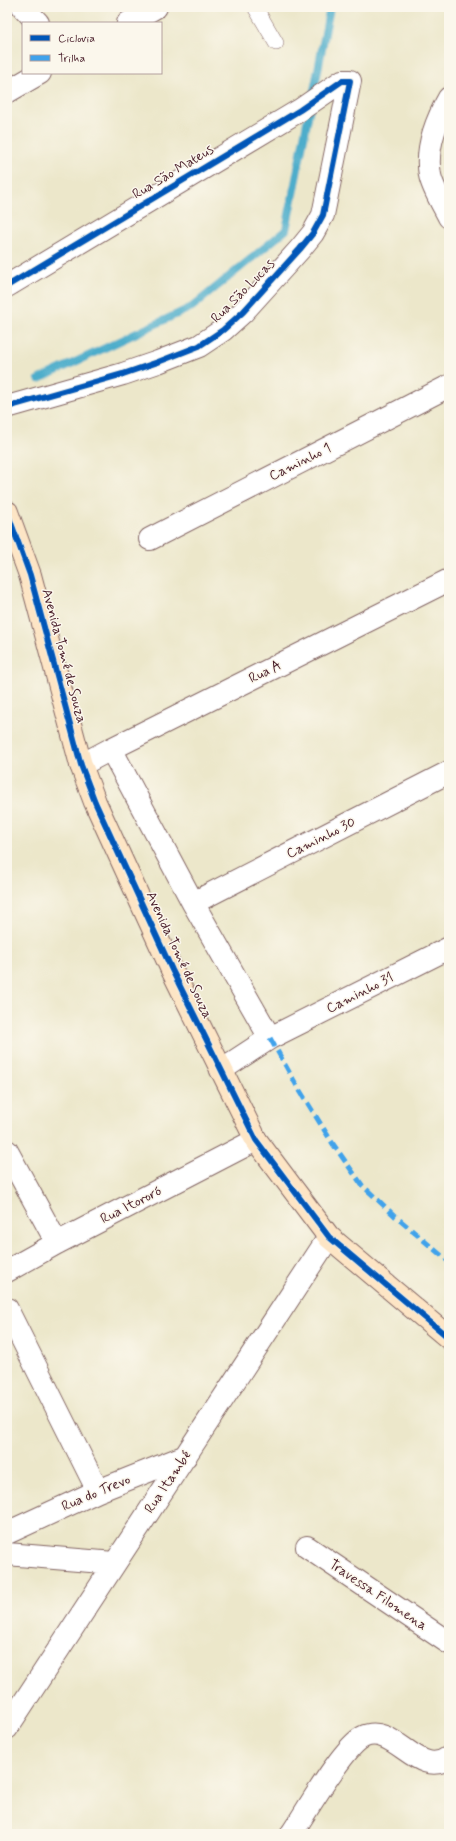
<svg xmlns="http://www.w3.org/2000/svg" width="456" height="1841" font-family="Mynerve,sans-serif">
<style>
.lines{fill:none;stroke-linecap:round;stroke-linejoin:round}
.stream{stroke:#4dadcb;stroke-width:8}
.lane-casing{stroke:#836563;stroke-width:16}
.street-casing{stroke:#836563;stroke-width:24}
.secondary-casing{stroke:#836563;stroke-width:24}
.lane{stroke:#fff;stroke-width:15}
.street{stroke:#fff;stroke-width:22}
.secondary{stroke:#fde5c5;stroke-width:22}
.quiet{stroke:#40a2eb;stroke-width:5;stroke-dasharray:10 5;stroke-linecap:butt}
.cycleway-casing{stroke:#fbf7ec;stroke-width:8}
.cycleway{stroke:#0057b8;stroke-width:6}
.labels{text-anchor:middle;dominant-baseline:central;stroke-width:3;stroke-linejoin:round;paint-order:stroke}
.street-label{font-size:14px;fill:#4a1f2b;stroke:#fbf7ec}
</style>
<rect width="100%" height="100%" fill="#fbf7ec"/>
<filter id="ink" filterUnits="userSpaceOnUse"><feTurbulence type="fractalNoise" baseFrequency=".025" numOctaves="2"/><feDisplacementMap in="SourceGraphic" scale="8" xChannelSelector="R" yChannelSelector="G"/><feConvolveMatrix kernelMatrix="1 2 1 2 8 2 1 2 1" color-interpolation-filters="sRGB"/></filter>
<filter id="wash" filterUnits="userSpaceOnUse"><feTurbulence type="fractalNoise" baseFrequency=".012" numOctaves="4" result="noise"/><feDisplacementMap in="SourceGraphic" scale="16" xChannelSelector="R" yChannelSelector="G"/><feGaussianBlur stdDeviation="0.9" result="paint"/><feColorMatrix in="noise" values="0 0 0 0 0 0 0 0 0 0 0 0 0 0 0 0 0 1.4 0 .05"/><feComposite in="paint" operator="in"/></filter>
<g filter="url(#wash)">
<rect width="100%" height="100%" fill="#ece7ca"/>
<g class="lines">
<!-- stream -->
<path class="stream" d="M313,96L330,7
M39,379L192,307L286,230L310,107"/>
</g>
</g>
<g filter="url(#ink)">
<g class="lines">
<defs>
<path id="lane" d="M255,7L276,43"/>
<path id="street" d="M23,7L38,23
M128,23L156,7
M7,92L40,73
M449,98C436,121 425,148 430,175C432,187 443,205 449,217
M7,286L300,110L342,81H350L323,215L313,233L300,249L243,312L223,330L199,346L158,362L123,374L7,407
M150,539L449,386
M111,749L193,903L270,1038
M81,765L111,749L449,580
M193,903L449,772
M221,1070L270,1038L449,948
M7,1151L57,1243
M7,1271L57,1243L256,1140
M7,1309L98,1491
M7,1533L98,1491L186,1456
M307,1547L449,1643
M7,1554L114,1563
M7,1728L329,1237
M292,1833C306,1812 343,1747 363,1737C394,1722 419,1781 449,1757"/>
<path id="secondary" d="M7,512L30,575L81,765L95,802L172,970L256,1140L329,1237L449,1338"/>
</defs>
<!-- lane casing -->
<use href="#lane" class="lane-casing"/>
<!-- street casing -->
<use href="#street" class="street-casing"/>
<!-- secondary casing -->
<use href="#secondary" class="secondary-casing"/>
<!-- lane -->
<use href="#lane" class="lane"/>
<!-- street -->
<use href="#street" class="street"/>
<!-- secondary -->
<use href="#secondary" class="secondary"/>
<!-- quiet -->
<path class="quiet" d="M270,1038L297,1086L333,1144L362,1185L395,1216L449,1262"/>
<defs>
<path id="cycleway" d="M7,286L300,110L342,81H350L323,215L313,233L300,249L243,312L223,330L199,346L158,362L123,374L7,407
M7,512L30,575L81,765L95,802L172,970L256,1140L329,1237L449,1338"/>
</defs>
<!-- cycleway casing -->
<use href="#cycleway" class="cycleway-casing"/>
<!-- cycleway -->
<use href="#cycleway" class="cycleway"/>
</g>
</g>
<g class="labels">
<!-- street labels -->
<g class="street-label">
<text transform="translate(173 172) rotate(-31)">Rua São Mateus</text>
<text transform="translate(243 291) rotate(-45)">Rua São Lucas</text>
<text transform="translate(300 462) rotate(-27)">Caminho 1</text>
<text transform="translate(64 656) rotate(75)">Avenida Tomé de Souza</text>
<text transform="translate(265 672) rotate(-26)">Rua A</text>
<text transform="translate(321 838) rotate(-27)">Caminho 30</text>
<text transform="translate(179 955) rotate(65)">Avenida Tomé de Souza</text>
<text transform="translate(360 993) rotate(-27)">Caminho 31</text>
<text transform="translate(131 1205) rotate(-27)">Rua Itororó</text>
<text transform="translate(168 1482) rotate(-56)">Rua Itambé</text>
<text transform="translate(96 1493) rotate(-23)">Rua do Trevo</text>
<text transform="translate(378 1595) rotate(34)">Travessa Filomena</text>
</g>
</g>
<!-- margin -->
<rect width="456" height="1841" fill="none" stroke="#fbf7ec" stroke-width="24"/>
<!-- legend -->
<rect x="22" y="22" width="140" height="52" fill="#fbf7ec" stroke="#b4a19f"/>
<rect x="30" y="35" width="20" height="6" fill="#0057b8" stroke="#b4a19f"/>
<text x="58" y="42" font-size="12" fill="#4a1f2b">Ciclovia</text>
<rect x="30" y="55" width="20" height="6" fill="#40a2eb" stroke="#b4a19f"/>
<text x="58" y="62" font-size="12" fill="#4a1f2b">Trilha</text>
</svg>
